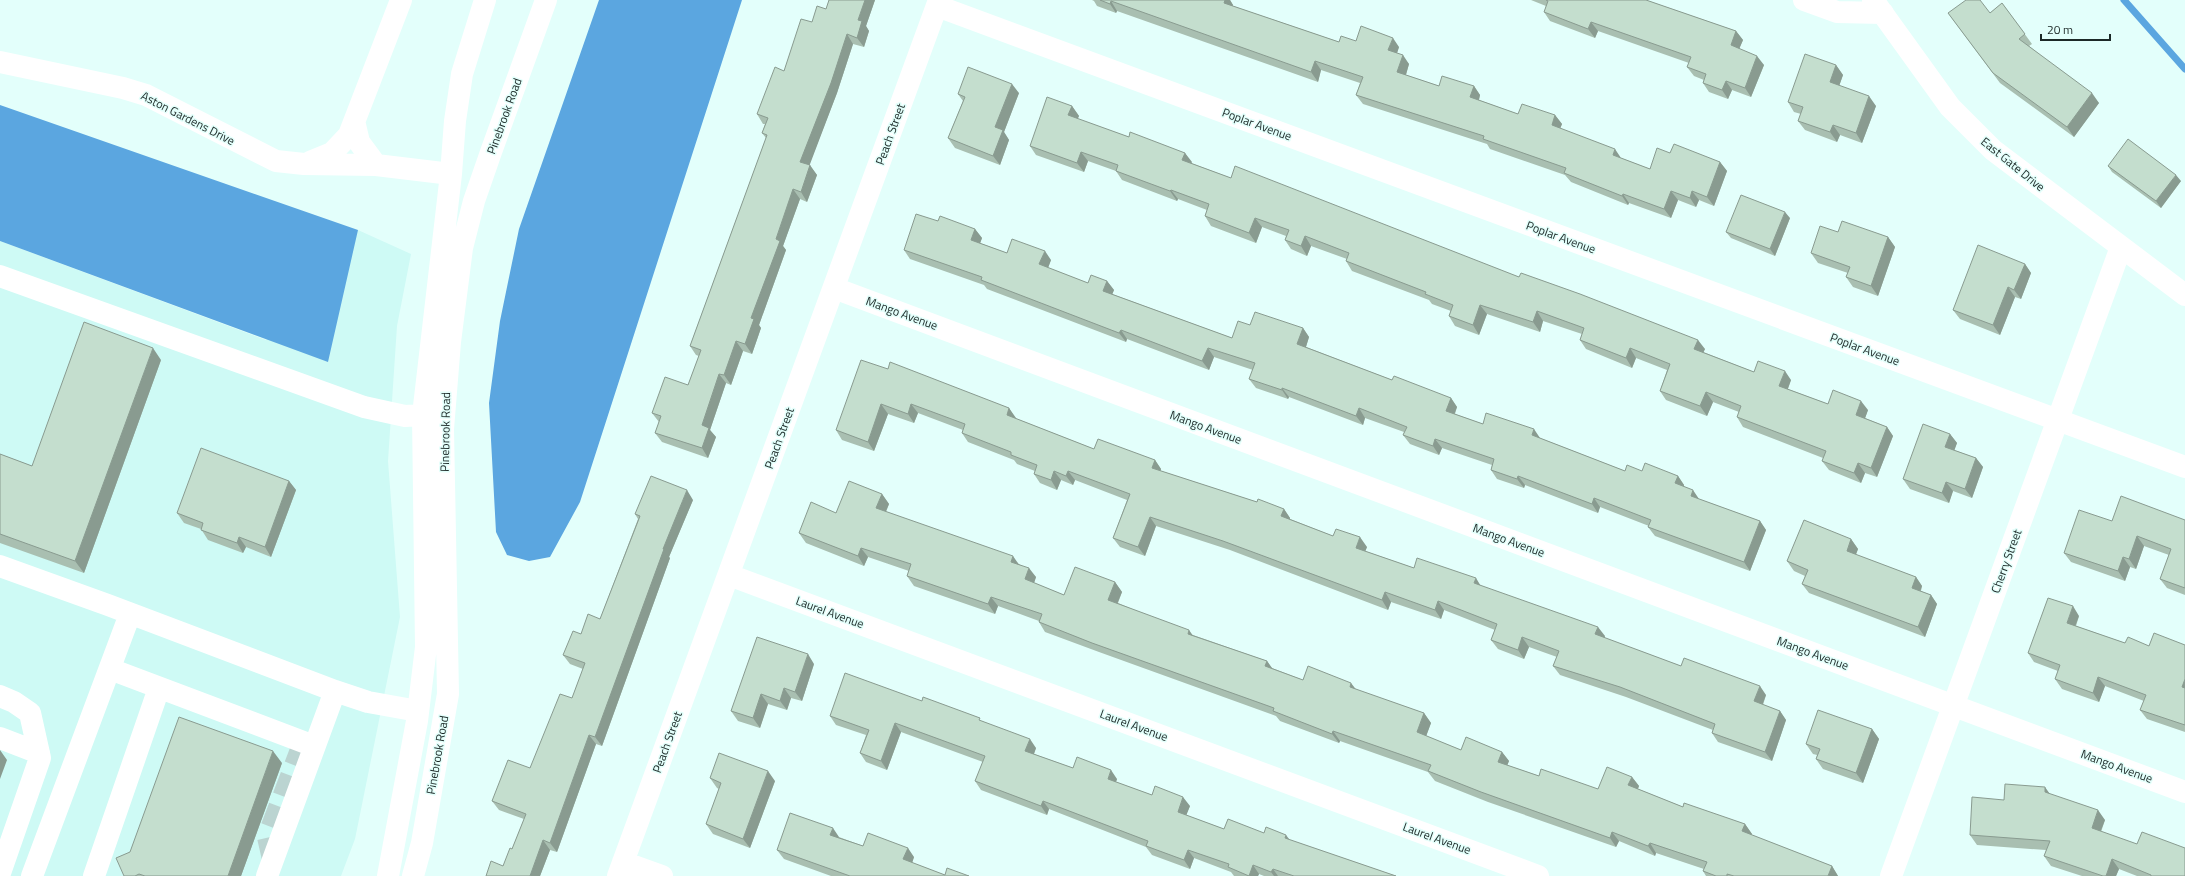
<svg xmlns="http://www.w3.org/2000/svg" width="2185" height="876" font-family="'Titillium Web',sans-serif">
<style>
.built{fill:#cefaf5}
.water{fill:#5ba6e0}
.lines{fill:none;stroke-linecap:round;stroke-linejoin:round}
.stream{stroke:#5ba6e0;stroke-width:7}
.minor-tunnel{stroke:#bbd4d1;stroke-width:22;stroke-dasharray:22 11;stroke-linecap:butt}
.minor{stroke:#fff;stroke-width:22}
.wall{fill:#a9bfb1}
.shaded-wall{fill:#899b90}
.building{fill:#c4dece;stroke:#899b90}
.labels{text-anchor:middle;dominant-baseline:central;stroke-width:3;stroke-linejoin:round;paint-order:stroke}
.street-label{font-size:12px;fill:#1c2927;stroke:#e3fffb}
</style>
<rect width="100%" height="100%" fill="#e3fffb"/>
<!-- built -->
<path class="built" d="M358,230L411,254L397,326L388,461L400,617L355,839L341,876H0V241L266,340Z"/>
<!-- water -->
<path class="water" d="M599,0H742L580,502L550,557L529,561L507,555L496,532L489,403L500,321L519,229Z
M0,105L358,230L328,362L0,241Z"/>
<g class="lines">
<!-- stream -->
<path class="stream" d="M2124,0L2185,69"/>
<!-- minor-tunnel -->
<path class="minor-tunnel" d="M273,859L268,837L304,742"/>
<!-- minor -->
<path class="minor" d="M1804,0L1837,12L1883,13
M1873,0L1950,107L1993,150L2185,295
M937,6L2185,467
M0,62L123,88L146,95L276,161L304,164L376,165L451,174
M355,125L359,142L376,165
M310,162L332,153L349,135L401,0
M0,276L364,407L405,416L423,415
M834,288L2185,792
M0,566L108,605L335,691L368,702L418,711
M729,575L1538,876
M110,669L314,746
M0,696L14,702L30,713L40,758L0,873
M0,738L39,753
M623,862L662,876
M32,876L130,614
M94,876L159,688
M267,876L335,691
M388,876L417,721L426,647L423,415L451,174L455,121L462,74L485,0
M413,876L422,843L448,694L443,429L450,342L462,248L474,201L491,152L546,0
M618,876L939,0
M1891,876L2121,247"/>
</g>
<!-- wall -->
<path class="wall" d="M829,0H875L866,26L869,31L864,47L853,44L837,93L809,165L817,175L807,202L800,199L783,246L786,250L759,325L761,328L752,354L743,351L731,385L726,383L710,430L716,437L708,458L662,442L655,433L659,422L652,413L688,385L699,356L696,355L690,346L766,138L762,133L765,124H763L757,114L784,71L812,22L826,9Z
M1092,0H1230L1233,5V6L1339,42L1356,41L1399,47L1397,53L1409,64L1406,75L1439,86H1474L1480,95L1479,100L1518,114L1555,115L1562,124L1560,128L1621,158L1650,169L1670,153L1720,162L1727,171L1714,206L1699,200L1696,207L1678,200L1671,218L1629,203L1628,205L1571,182L1565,175L1490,149L1487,144L1363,104L1356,95L1360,83L1321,70L1318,82L1117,11L1116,13L1097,6L1094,1Z
M1531,0H1646L1736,31L1743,40L1739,49L1764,65L1751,97L1732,90L1728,99L1709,92L1703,83L1704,80L1694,76L1687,67L1689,63L1598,31L1595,38L1550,21L1544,12L1546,6Z
M2002,3L2032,44L2029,46L2099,103L2074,137L2000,83L1948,13H1990Z
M1836,65L1843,75L1839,86L1876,106L1862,143L1840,135L1837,142L1805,130L1798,121L1801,114L1794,112L1788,102Z
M1019,93L1004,132L1009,140L1000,165L955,148L948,138L963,101L958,94Z
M1072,106L1079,116L1077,119L1129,137L1185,153L1191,163L1231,178L1519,277L1705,349L1703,352L1754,372L1791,380L1788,389L1828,404L1868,410L1865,418L1887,427L1893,436L1877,477L1865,473L1861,483L1829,470L1822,461L1823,458L1743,427L1737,417L1739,412L1713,402L1707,416L1666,400L1660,391L1667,370L1636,358L1632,368L1586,349L1580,340L1582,334L1543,321L1540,332L1487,314L1479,335L1455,326L1449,316L1451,311L1432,304L1429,300L1352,271L1346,261L1347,259L1311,246L1307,256L1291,249L1285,240L1286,236L1262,227L1256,243L1211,226L1205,216L1207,210L1178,199L1177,201L1122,180L1116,171L1088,161L1084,172L1036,155L1030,146Z
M2108,166L2181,181L2161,208L2112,172Z
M1790,218L1775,256L1731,238L1726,232Z
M938,221L975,229L982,238L980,243L1007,253L1051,260L1048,268L1088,283L1107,281L1114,290L1112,294L1232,338L1250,325L1303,328L1309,337L1306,347L1392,380L1451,398L1457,407L1455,414L1483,424L1540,438L1625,471H1642L1678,476L1684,485V486L1699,499L1760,521L1766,530L1750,571L1655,536L1648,527L1649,526L1600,507L1598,513L1525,485L1524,488L1497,479L1491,470L1492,465L1442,448L1439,455L1410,444L1403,435L1404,432L1365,418L1363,425L1289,397L1288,399L1256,388L1249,379L1253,370L1214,357L1209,370L1127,339L1126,342L987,289L984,285L910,259L904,250Z
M1838,232L1888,237L1895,247L1878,296L1853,287L1846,277L1848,273L1818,263L1811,253Z
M2025,264L2031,273L2021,299L2015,297L2000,335L1960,319L1953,310Z
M161,360L84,573L0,543V454L32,466Z
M888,369L1009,408L1015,418L1094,449L1155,460L1161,469V471L1257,502L1284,509L1290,518V519L1333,536L1367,547L1365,551L1414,568L1481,586L1605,636L1604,638L1681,666L1766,695L1763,705L1780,711L1786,720L1772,761L1718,742L1712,733L1713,730L1626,697L1560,675L1553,666L1557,657L1529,647L1524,659L1498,649L1491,640L1495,630L1444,610L1441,619L1391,602L1388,610L1230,550L1156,526L1145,556L1120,547L1113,538L1127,500L1075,480L1073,485L1061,480L1057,490L1040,483L1034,474L1035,471L1017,464L1014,460L968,442L962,433L963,430L918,413L914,423L888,414L874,451L842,440L836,430Z
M1950,434L1957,443L1954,450L1976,458L1983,467L1972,498L1953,491L1949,503L1910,489L1903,479Z
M289,481L296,490L271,557L246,547L243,553L208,540L201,529L184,523L177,513Z
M882,494L889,504L886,512L1019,564L1036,577L1034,583L1064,595L1115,582L1122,592L1118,603L1193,635L1267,661L1272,668L1303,680L1356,690L1424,713L1431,723L1426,736L1461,750L1502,752L1509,761L1507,765L1539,776L1598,789L1632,777L1639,786L1638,789L1683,807L1745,824L1752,834L1751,835L1832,866L1838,876H1706L1703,871L1704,869L1656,853L1655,856L1619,841L1616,847L1488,802L1435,781L1428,772L1340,741L1339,743L1280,721L1276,716L1099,652L1045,632L1039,622V621L998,606L995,614L914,586L907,576L909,571L868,557L864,566L806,543L799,533L836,513Z
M693,500L669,557L670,558L602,746L596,744L557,852L550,850L540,876H486L503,866L512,849L524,819L499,810L492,801L530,768L572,698L583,669L570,664L563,655L600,619L638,519L635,514Z
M2185,520V595L2167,588L2160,579L2169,555L2144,546L2136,569L2130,567L2125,581L2071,562L2064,553L2112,521Z
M1851,539L1858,549L1856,555L1916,577L1922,586L1921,591L1931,595L1937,604L1925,637L1809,593L1802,584L1805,576L1794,571L1787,561Z
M2079,616L2076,626L2125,643L2149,646L2185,645V732L2147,719L2140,710L2144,701L2105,686L2099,702L2062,689L2055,679L2058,671L2034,662L2028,653Z
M814,664L802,701L791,698L787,710L768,704L760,728L738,721L731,711Z
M830,716L982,721L1036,748L1034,754L1073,768L1117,779L1116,782L1152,795L1190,806L1186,815L1224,829L1264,833L1290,840L1396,876H1264L1259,874L1258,876H1234L1231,872L1194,858L1190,869L1152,855L1146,847L1049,809L1047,815L981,790L975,781L983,762L901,732L887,770L866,762L860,753L866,735L836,725Z
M1872,729L1879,739L1863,783L1823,769L1816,759L1817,755L1813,754L1806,744Z
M282,763L241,876H124Z
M710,778L775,781L750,848L713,834L706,824L719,789L717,788Z
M2050,794L2105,820L2101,832L2185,876H2137L2119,869L2116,876H2082L2051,866L2044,856L2046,850L1977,845L1970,835Z
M839,837L863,846L914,857L912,863L945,875L969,876H831L784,859L777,850Z"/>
<!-- shaded-wall -->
<path class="shaded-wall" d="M865,0H875L866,26L869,31L864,47L857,38L858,20Z
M1225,0H1230L1233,5L1230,12L1224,3Z
M1111,1L1117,11L1116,13L1110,4Z
M1591,22L1598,31L1595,38L1588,29Z
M1736,31L1743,40L1737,54L1731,45Z
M847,34L853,44L837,93L807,172L800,162Z
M1393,38L1399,47L1395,59L1388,50Z
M1403,55L1409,64L1404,81L1397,72Z
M1757,56L1764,65L1751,97L1745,88Z
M1315,61L1321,70L1318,82L1311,72Z
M1836,65L1843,75L1837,92L1830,82Z
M1726,81L1732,90L1728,99L1722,90Z
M1012,84L1019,93L1004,132L1009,140L1000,165L993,156L995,127Z
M1474,86L1480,95L1477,107L1470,97Z
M2092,93L2099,103L2074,137L2067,127Z
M1869,96L1876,106L1862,143L1856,133Z
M1072,106L1079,116L1075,125L1068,115Z
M1555,115L1562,124L1558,134L1552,125Z
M1833,125L1840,135L1837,142L1830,132Z
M1615,149L1621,158L1613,155Z
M1081,152L1088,161L1084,172L1077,163Z
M1185,153L1192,162L1189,169L1182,160Z
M1720,162L1727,171L1714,206L1707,197Z
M810,165L817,175L807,202L801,192Z
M2176,175L2181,181L2161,208L2156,201Z
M793,189L800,199L783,246L786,250L759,325L761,328L752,354L745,344L751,318L776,239Z
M1171,190L1178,199L1177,201L1170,191Z
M1671,191L1678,200L1671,218L1664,209Z
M1692,191L1699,200L1696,207L1690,198Z
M1623,194L1629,203L1628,205L1622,196Z
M1785,212L1790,218L1775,256L1770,249Z
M1255,218L1262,227L1256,243L1249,233Z
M975,229L982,238L978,249L971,240Z
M1305,236L1311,246L1307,256L1301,246Z
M1888,237L1895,247L1878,296L1871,286Z
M1045,251L1051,260L1046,273L1039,264Z
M2025,264L2031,273L2021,299L2014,290Z
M1107,281L1114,290L1110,300L1103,291Z
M2008,287L2015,297L2000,335L1993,325Z
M1480,305L1487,314L1479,335L1473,325Z
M1537,311L1543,321L1540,332L1533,322Z
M1303,328L1309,337L1304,353L1297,344Z
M1121,330L1127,339L1126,342L1119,333Z
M1698,340L1705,349L1701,358L1694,349Z
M736,341L743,351L731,385L724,375Z
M153,348L161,360L84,573L75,561Z
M1208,348L1214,357L1209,370L1202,361Z
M1630,348L1636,358L1632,368L1626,358Z
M1785,371L1791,380L1785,396L1779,386Z
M719,374L726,383L710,430L716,437L708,458L702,448V425Z
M1282,388L1289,397L1288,399L1282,390Z
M1706,392L1713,402L1707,416L1700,406Z
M1451,398L1457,407L1452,420L1446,411Z
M1861,401L1868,410L1863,424L1856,415Z
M881,404L888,414L874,451L868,442Z
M911,404L918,413L914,423L908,414Z
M1009,408L1016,418L1013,424L1007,415Z
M1359,408L1365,418L1363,425L1356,416Z
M1887,427L1893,436L1877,477L1871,468Z
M1534,429L1540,438L1538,444L1532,435Z
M1950,434L1957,443L1952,457L1945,447Z
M1435,439L1442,448L1439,455L1433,446Z
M1976,458L1983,467L1972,498L1965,489Z
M1155,460L1161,469L1158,477L1152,468Z
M1858,463L1865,473L1861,483L1854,473Z
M1054,471L1061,480L1057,490L1051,480Z
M1068,471L1075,480L1073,485L1066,476Z
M1518,476L1525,485L1524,488L1517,479Z
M1678,476L1684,485L1682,492L1675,483Z
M289,481L296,490L271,557L265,547Z
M1946,482L1953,491L1949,503L1942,493Z
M687,490L693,500L669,557L670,558L602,746L595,737L663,549Z
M1693,490L1699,499L1691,496Z
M882,494L889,504L883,518L876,508Z
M1594,498L1600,507L1598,513L1592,504Z
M1284,509L1290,518L1288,525L1281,516Z
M1150,517L1156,526L1145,556L1138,547Z
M1760,521L1766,530L1750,571L1744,562Z
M2137,536L2144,546L2136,569L2129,559Z
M239,537L246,547L243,553L237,543Z
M1360,537L1367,547L1363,557L1356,548Z
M1851,539L1858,549L1853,561L1847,551Z
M861,548L868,557L864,566L858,556Z
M1013,556L1020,566L1011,562Z
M2123,557L2130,567L2125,581L2118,571Z
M1029,568L1036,577L1032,589L1025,579Z
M1916,577L1922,586L1918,598L1912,588Z
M1476,578L1482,588L1474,583Z
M1115,582L1122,592L1115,609L1108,600Z
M1385,592L1391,602L1388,610L1382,600Z
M1931,595L1937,604L1925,637L1918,627Z
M991,597L998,606L995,614L988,604Z
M1438,601L1444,610L1441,619L1435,610Z
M2073,606L2079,616L2073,632L2067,623Z
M1598,627L1605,636L1602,644L1595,634Z
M1189,630L1196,640L1188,634Z
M1522,637L1529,647L1524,659L1518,650Z
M808,654L814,664L802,701L795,692Z
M1267,661L1274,671L1265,666Z
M2098,677L2105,686L2099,702L2093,693Z
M2185,679V691L2182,687Z
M1351,683L1358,692L1350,687Z
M1760,686L1766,695L1760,711L1754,701Z
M784,688L791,698L787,710L780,701Z
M761,694L768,704L760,728L753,718Z
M1780,711L1786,720L1772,761L1765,752Z
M1424,713L1431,723L1424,742L1417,732Z
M895,723L901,732L887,770L881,761Z
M1872,729L1879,739L1863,783L1856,773Z
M1333,731L1340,741L1339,743L1332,734Z
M589,735L596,744L557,852L550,843Z
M1030,739L1036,748L1032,759L1025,751Z
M0,750L7,760L0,779Z
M273,751L282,763L241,876H228Z
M1502,752L1509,761L1505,771L1498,762Z
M1111,770L1117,779L1114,787L1108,779Z
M768,771L775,781L750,848L743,839Z
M1632,777L1639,786L1635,795L1628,785Z
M2045,787L2052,797L2045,792Z
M1183,797L1190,806L1184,821L1178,812Z
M1043,801L1049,809L1047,815L1041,806Z
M2098,810L2105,820L2098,838L2092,828Z
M1745,824L1752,834L1749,841L1742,831Z
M833,828L839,837L837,844L830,835Z
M1612,832L1619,841L1616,847L1610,838Z
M1286,835L1292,843L1285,838Z
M543,840L550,850L540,876H530Z
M1650,843L1656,853L1655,856L1648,846Z
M908,848L914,857L910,869L903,859Z
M1188,850L1194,858L1190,869L1184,860Z
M2112,859L2119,869L2116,876H2106Z
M1253,865L1259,874L1258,876H1249Z
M1832,866L1838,876H1828Z
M1273,869L1278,876H1274L1271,872Z"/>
<!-- building -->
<path class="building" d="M829,0H865L858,20L862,21L857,38L847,34L831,83L800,162L810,165L801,192L793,189L776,239L780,241L751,318L754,319L745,344L736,341L724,375L719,374L702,425L709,428L702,448L655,433L661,416L652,413L665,377L688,385L701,350L690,346L767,135L762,133L768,118L757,114L775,67L784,71L801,19L812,22L817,6L826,9Z
M1100,0H1225L1224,3L1339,42L1341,36L1356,41L1361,26L1393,38L1388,50L1403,55L1397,72L1439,86L1442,76L1474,86L1470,97L1518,114L1522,104L1555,115L1552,125L1615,149L1613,155L1650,169L1657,148L1670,153L1674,144L1720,162L1707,197L1692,191L1690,198L1671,191L1664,209L1623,194L1622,196L1564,173L1566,168L1483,139L1484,136L1356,95L1363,77L1315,61L1311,72L1111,1L1110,4Z
M1546,0H1646L1736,31L1731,45L1757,56L1745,88L1726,81L1722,90L1703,83L1706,74L1687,67L1691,57L1591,22L1588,29L1544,12L1548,1Z
M1966,0H1980L1990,13L2002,3L2025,34L2019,39L2092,93L2067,127L1993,73L1948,13Z
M1805,54L1836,65L1830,82L1869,96L1856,133L1833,125L1830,132L1798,121L1803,107L1788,102Z
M968,67L1012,84L995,127L1003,130L993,156L948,138L965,97L958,94Z
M1047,97L1072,106L1068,115L1129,137L1130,132L1185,153L1182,160L1231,178L1235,166L1519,277L1521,273L1580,294L1698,340L1694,349L1754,372L1758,361L1785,371L1779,386L1828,404L1833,390L1861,401L1856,415L1887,427L1871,468L1858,463L1854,473L1822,461L1826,451L1737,417L1741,406L1706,392L1700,406L1660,391L1670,364L1630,348L1626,358L1580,340L1584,328L1537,311L1533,322L1480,305L1473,325L1449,316L1453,305L1425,294L1426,292L1346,261L1349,253L1305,236L1301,246L1285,240L1289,230L1255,218L1249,233L1205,216L1209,204L1171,190L1170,191L1116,171L1118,165L1081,152L1077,163L1030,146Z
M2128,139L2176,175L2156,201L2108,166Z
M1741,195L1785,212L1770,249L1726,232Z
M916,214L938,221L940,216L975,229L971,240L1007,253L1012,239L1045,251L1039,264L1088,283L1091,275L1107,281L1103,291L1232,338L1238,321L1250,325L1255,312L1303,328L1297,344L1392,380L1394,376L1451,398L1446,411L1483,424L1486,413L1534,429L1532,435L1625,471L1627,465L1642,471L1645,463L1678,476L1675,483L1693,490L1691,496L1760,521L1744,562L1648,527L1651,520L1594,498L1592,504L1518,476L1517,479L1491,470L1494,459L1435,439L1433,446L1403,435L1407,427L1359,408L1356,416L1282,388V390L1249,379L1255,363L1208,348L1202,361L1121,330L1119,333L981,280L982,277L904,250Z
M1842,221L1888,237L1871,286L1846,277L1850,267L1811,253L1820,226L1838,232Z
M1978,245L2025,264L2014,290L2008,287L1993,325L1953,310Z
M84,322L153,348L75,561L0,534V454L32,466Z
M861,360L888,369L890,362L1009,408L1007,415L1094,449L1098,439L1155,460L1152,468L1257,502L1258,499L1284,509L1281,516L1333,536L1336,529L1360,537L1356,548L1414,568L1417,558L1476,578L1474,583L1598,627L1595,634L1681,666L1684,658L1760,686L1754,701L1780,711L1765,752L1712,733L1715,724L1620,687L1553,666L1559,651L1522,637L1518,650L1491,640L1497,624L1438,601L1435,610L1385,592L1382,600L1223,541L1150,517L1138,547L1113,538L1130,494L1068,471L1066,476L1054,471L1051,480L1034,474L1037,465L1011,455V452L962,433L965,424L911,404L908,414L881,404L868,442L836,430Z
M1923,424L1950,434L1945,447L1976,458L1965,489L1946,482L1942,493L1903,479Z
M201,448L289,481L265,547L239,537L237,543L201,530L203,523L177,513Z
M651,476L687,490L663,549H664L595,737L589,735L550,843L543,840L530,876H486L491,861L503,866L510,848L512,849L526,814L492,801L508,760L530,768L560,694L572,698L585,663L563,655L573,631L581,634L588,614L600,619L640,516L635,514Z
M849,481L882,494L876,508L1013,556L1011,562L1029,568L1025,579L1064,595L1075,567L1115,582L1108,600L1189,630L1188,634L1267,661L1265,666L1303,680L1308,666L1351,683L1350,687L1424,713L1417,732L1461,750L1466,737L1502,752L1498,762L1539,776L1541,769L1598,789L1607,767L1632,777L1628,785L1683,807L1684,803L1745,824L1742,831L1832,866L1828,876H1734L1727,874V876H1716L1703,871L1707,862L1650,843L1648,846L1612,832L1610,838L1481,792L1428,771L1431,765L1333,731L1332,734L1273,711L1274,708L1092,643L1039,622L1042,614L991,597L988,604L907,576L911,564L861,548L858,556L799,533L811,502L836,513Z
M2121,496L2185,520V588L2160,579L2171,549L2137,536L2129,559L2123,557L2118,571L2064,553L2079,510L2112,521Z
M1804,520L1851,539L1847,551L1916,577L1912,588L1931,595L1918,627L1802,584L1808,570L1787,561Z
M2048,598L2073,606L2067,623L2125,643L2128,637L2149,646L2154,633L2185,645V679L2182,687L2185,688V725L2140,710L2146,695L2098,677L2093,693L2055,679L2060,665L2028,653Z
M757,637L808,654L795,692L784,688L780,701L761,694L753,718L731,711Z
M845,673L922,701L923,697L980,718L979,720L1030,739L1025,751L1073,768L1077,757L1111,770L1108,779L1152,795L1155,786L1183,797L1178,812L1224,829L1228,819L1264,833L1266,827L1286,835L1285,838L1396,876H1294L1273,869L1271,872L1253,865L1249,876L1228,867L1229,864L1188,850L1184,860L1146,846L1148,841L1043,801L1041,806L975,781L985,756L895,723L881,761L860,753L869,730L830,716Z
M1818,710L1872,729L1856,773L1816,759L1820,749L1806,744Z
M179,717L273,751L228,876H145L139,874L135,876H124L116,858L130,852Z
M719,753L768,771L743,839L706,824L721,783L710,778Z
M2005,784L2045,787V792L2098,810L2092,828L2137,844L2142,832L2185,848V876H2151V875L2112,859L2106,876H2103L2044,856L2050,841L1970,835L1972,797L2004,800Z
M790,813L833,828L830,835L863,846L868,833L908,848L903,859L945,875L947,868L969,876H850L777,850Z"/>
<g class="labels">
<!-- street labels -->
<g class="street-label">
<text transform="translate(504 116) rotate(-70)">Pinebrook Road</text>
<text transform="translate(188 118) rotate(27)">Aston Gardens Drive</text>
<text transform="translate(1257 124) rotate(20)">Poplar Avenue</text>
<text transform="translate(890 134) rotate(-70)">Peach Street</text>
<text transform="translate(2013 164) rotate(39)">East Gate Drive</text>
<text transform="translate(1561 237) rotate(20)">Poplar Avenue</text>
<text transform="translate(902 313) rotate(20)">Mango Avenue</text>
<text transform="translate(1865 349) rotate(20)">Poplar Avenue</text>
<text transform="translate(1206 427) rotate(20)">Mango Avenue</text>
<text transform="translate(445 432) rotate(-89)">Pinebrook Road</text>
<text transform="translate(779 438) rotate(-70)">Peach Street</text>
<text transform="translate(1509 540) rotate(20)">Mango Avenue</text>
<text transform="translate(2006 561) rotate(-70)">Cherry Street</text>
<text transform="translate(830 612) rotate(20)">Laurel Avenue</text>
<text transform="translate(1813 653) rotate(20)">Mango Avenue</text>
<text transform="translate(1134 725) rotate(20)">Laurel Avenue</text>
<text transform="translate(667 742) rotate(-70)">Peach Street</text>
<text transform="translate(437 755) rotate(-80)">Pinebrook Road</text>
<text transform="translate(2117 766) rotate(20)">Mango Avenue</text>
<text transform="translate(1437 838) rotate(20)">Laurel Avenue</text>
</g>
</g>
<!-- scale -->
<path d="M2041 34v6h69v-6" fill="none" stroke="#1c2927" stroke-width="2"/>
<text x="2047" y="34" font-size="12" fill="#1c2927" stroke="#e3fffb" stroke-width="3" paint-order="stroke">20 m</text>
</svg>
